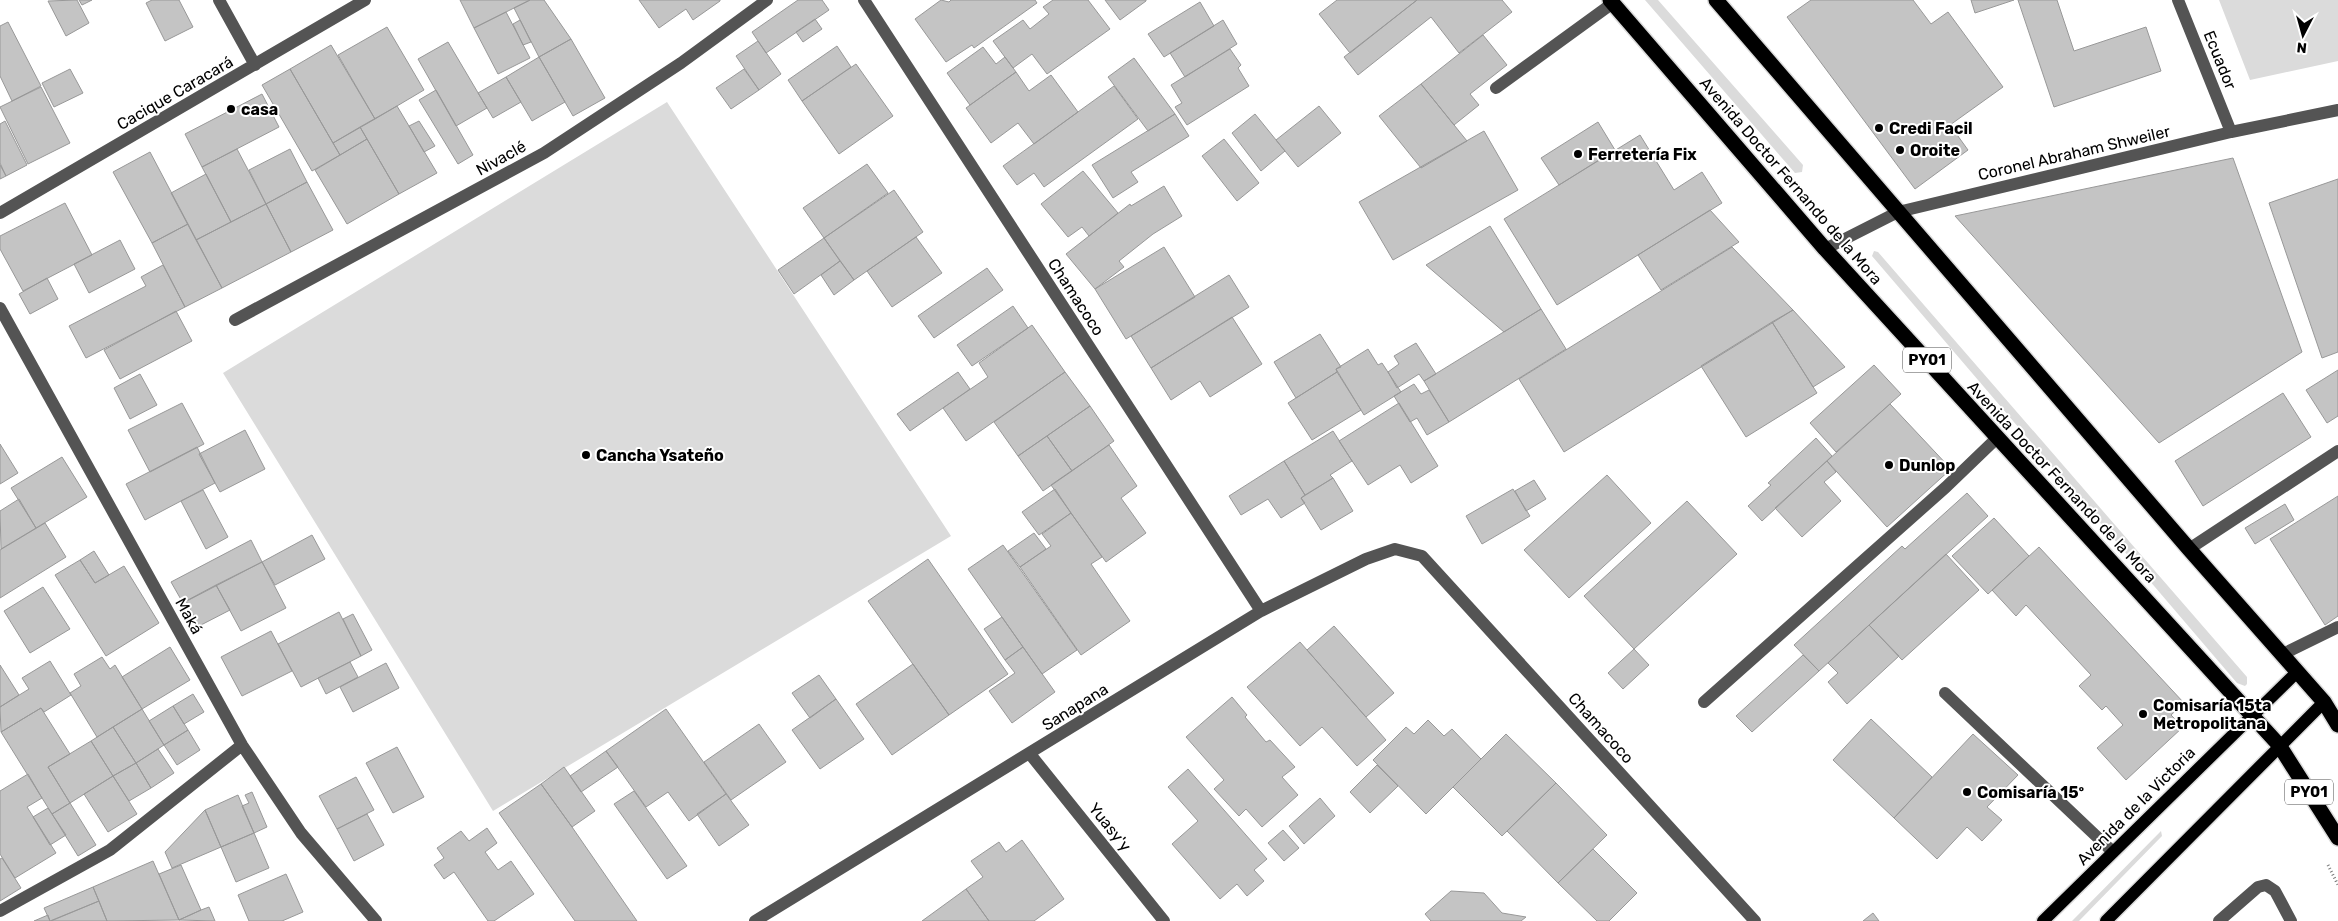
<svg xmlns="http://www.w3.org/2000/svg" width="2338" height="921" font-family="Rubik,sans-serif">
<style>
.green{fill:#dbdbdb}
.building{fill:#c4c4c4;stroke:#989898}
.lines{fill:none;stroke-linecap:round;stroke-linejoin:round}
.major-casing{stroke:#dbdbdb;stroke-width:15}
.highway-casing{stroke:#dbdbdb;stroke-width:18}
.path{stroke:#767676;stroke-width:3;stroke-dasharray:1 2.5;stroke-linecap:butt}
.minor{stroke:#545454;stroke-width:12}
.major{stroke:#000;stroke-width:12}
.highway{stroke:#000;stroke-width:15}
.poi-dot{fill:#000;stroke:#fff;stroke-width:2}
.labels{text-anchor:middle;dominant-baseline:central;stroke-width:4;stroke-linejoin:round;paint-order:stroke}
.shield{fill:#fff;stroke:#4c4c4c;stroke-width:1}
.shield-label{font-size:15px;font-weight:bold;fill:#000}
.street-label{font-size:16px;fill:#000;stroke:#fff}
.poi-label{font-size:16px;font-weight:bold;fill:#000;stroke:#fff;text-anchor:start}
</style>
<rect width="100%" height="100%" fill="#fff"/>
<!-- green -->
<path class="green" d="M1645,0H1658L1803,165L1802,172L1795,173Z
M2219,0H2338V61L2250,80Z
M667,102L951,536L493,811L223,373Z
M1874,251L1878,252L2247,677V684L2245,686L2237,683L1872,256Z
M2161,831L2162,836L2079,921H2072Z"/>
<!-- building -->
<path class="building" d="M77,0L89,23L66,36L48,1Z
M79,0H92L82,5Z
M152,0H179L193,27L165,41L146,3Z
M460,0H530L474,28Z
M530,0H544L571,39L539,57L514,8Z
M639,0H720V1L693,20L686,9L659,28Z
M798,0H822L829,10L766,53L752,32Z
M941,0L949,2L951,0H1035L1037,3L974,48L972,45L946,62L915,19Z
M1053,0H1088L1110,29L1047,74L1032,54L1013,68L993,41L1023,20L1030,29L1049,14L1043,7Z
M1105,0H1146V1L1120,20Z
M1337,0H1417L1350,53L1319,14Z
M1417,0H1502L1512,12L1459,53L1431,17L1358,75L1344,57Z
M1811,0H1913L1931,24L1948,12L2003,87L1950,125L1968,150L1915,189L1787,17Z
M1971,0H2014L1975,13Z
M2018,0H2057L2074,51L2146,27L2161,71L2054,107Z
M1200,2L1214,26L1164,57L1148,34Z
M506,12L530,58L498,74L474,28Z
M815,19L822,29L803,42L796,32Z
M520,20L531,42L523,45L513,24Z
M1223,20L1237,44L1185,77L1170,53Z
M8,22L41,86L12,101L0,76V26Z
M387,27L424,90L375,119L338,55Z
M1483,35L1507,65L1470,94L1479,105L1454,125L1421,84Z
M571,39L605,98L573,116L539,57Z
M758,41L781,74L759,90L736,56Z
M448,42L487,108L456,126L418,59Z
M331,45L375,119L333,143L290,69Z
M837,46L851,67L802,101L788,80Z
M983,47L996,64L1005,57L1016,72L970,105L947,73Z
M1230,49L1241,65L1238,68L1249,86L1187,125L1175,107L1182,103L1171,85Z
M539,57L565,102L532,121L506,77Z
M1134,58L1175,114L1148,131L1108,77Z
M856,64L893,116L839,154L802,101Z
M70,69L83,93L54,107L42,83Z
M290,69L340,155L312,171L262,85Z
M744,69L759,90L731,109L716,88Z
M1016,72L1029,91L1051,75L1078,112L1034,144L1018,123L991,143L966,108Z
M506,77L521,102L493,118L478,93Z
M1421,84L1467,141L1421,168L1379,116Z
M1114,86L1138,119L1044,187L1034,173L1017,185L1003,166Z
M41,87L70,143L28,164L0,107Z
M436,90L473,155L458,164L419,100Z
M262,94L279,127L202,167L185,134Z
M397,106L437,173L399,194L360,127Z
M1319,106L1341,133L1298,167L1276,140Z
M1175,114L1189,136L1131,172L1138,182L1113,198L1092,165Z
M1255,114L1285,151L1261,171L1232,133Z
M5,121L27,165L6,176L0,163V124Z
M419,121L435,146L424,152L409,126Z
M1598,122L1615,150L1559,185L1541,158Z
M360,127L367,139L340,155L333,143Z
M1484,131L1518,190L1393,260L1359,202Z
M1640,135L1674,190L1702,172L1722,203L1557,305L1504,219Z
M367,139L399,194L347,224L315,170Z
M1224,139L1259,183L1237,201L1202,156Z
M237,149L266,204L231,222L202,167Z
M290,149L307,182L266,204L249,170Z
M150,152L188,224L152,243L113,172Z
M2233,158L2302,352L2159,443L1955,216Z
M867,164L888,193L824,238L803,208Z
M0,165L6,176L0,179Z
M1083,171L1118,213L1089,236L1082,227L1068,237L1041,204Z
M206,174L231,222L196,240L171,193Z
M2338,179V352L2322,358L2269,203Z
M307,182L333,230L291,252L266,204Z
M1164,186L1182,216L1153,234L1119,261L1124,267L1095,289L1066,254L1130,204L1131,206Z
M894,190L923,232L854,280L824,238Z
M65,203L92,255L23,291L0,249V236Z
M266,204L291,252L222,288L196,240Z
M1710,210L1739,242L1661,290L1638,255Z
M188,224L222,288L185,307L152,243Z
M1490,226L1541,309L1504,332L1426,265Z
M916,237L942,273L892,307L867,271Z
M824,238L840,261L794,294L778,270Z
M120,240L135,269L89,293L74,264Z
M1164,247L1195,297L1126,339L1095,289Z
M1732,247L1793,310L1564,452L1519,379Z
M840,261L854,280L834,295L821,275Z
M163,265L185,307L86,358L69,326L146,286L141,277Z
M987,268L1003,290L934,338L918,316Z
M1229,275L1249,307L1151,368L1131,336Z
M47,278L58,299L30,314L19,294Z
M1013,306L1028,328L972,366L957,345Z
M1541,309L1566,349L1449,422L1424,381Z
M1793,310L1845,367L1813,387L1772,322Z
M176,311L192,341L120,379L104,350Z
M1232,317L1262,364L1210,397L1200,381L1171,400L1151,368Z
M1772,322L1817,393L1746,437L1701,366Z
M1032,325L1065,372L966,441L943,408L988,377L979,363Z
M1320,334L1341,367L1336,369L1337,372L1296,398L1274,362Z
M1416,343L1436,374L1424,381L1419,374L1397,388L1388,372L1399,364L1394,356Z
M1368,349L1378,365L1382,363L1401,392L1364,415L1336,369Z
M1874,365L1901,394L1836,452L1810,423Z
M2338,370V416L2327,423L2306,390Z
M958,372L970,389L910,431L897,414Z
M1065,372L1090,406L1018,456L994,422Z
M1337,372L1361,410L1312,440L1288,403Z
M140,374L157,405L130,419L114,388Z
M1414,384L1421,394L1429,390L1449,422L1427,435L1417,418L1410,422L1394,396Z
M2283,393L2311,437L2203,506L2175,461Z
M182,403L204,444L150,472L128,430Z
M1399,403L1438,466L1411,483L1400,465L1368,485L1339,441Z
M1890,404L1951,469L1887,527L1827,461Z
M1090,406L1114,441L1072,471L1047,436Z
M245,430L265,469L220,492L199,454Z
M1333,431L1352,461L1330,475L1333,478L1305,495L1284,461Z
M1047,436L1072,471L1043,491L1018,456Z
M1816,438L1832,456L1762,521L1748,506L1771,485L1768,483Z
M0,444L18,473L0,484Z
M1109,445L1137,486L1121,498L1146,533L1106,562L1051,485Z
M197,447L215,483L145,520L126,484Z
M62,457L87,497L36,528L11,488Z
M1284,461L1305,495L1301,498L1305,503L1281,518L1268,499L1241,515L1229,496Z
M1827,461L1836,472L1824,482L1841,501L1802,537L1775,508Z
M1607,475L1651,523L1569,598L1524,550Z
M1333,478L1353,511L1321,530L1301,498Z
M1534,480L1546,499L1526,511L1515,491Z
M1055,489L1071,513L1039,535L1022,512Z
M1513,489L1530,516L1482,544L1466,516Z
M203,490L228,537L206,549L181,501Z
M1967,493L1988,516L1819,671L1794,645L1902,546L1905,549Z
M2338,496V616L2325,625L2270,539Z
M19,499L36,528L1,549L0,511Z
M1687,501L1737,554L1634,649L1584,596Z
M2285,504L2294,520L2255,544L2245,528Z
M1071,513L1102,557L1091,564L1130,621L1081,655L1020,567L1051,546L1042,534Z
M1994,518L2029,556L1988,594L1952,556Z
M45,523L66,557L0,598V550Z
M1034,533L1046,549L1020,567L1008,551Z
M312,535L325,559L275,585L262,562Z
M251,540L262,562L183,603L171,582Z
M1003,545L1077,650L1042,674L968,569Z
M2039,547L2184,703L2171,715L2183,727L2126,780L2097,748L2123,725L2106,706L2102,710L2079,686L2091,675L2026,605L2016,616L1992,590Z
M94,551L109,575L95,583L80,560Z
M1946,554L1979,590L1902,660L1869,625Z
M928,559L1008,674L949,715L868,601Z
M80,560L95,583L124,566L159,623L106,656L55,575Z
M262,562L286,608L241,631L216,585Z
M216,585L230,610L199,626L186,601Z
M43,587L70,629L30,653L4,611Z
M339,612L361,656L301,687L278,644Z
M353,614L372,650L361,656L343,619Z
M1002,617L1023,647L1005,660L984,629Z
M1869,625L1899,656L1847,704L1828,682L1838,673L1828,663Z
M1334,626L1394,693L1366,717L1307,650Z
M271,631L292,671L242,696L221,657Z
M1300,642L1386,740L1357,766L1322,727L1300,746L1247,687Z
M170,647L190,680L142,709L122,677Z
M1023,647L1055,692L1012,723L989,691L1015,673L1005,660Z
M1634,649L1649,665L1623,689L1608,673Z
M1803,655L1819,671L1752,732L1736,716Z
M102,657L110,669L115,665L142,709L97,737L70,693L81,686L74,674Z
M50,661L71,695L44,712L41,708L1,732L0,707L29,689L22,678Z
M350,662L358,677L326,694L318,678Z
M386,663L399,688L353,712L340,687Z
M913,664L949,715L892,755L856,704Z
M0,665L19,695L0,707Z
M819,675L836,699L810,718L792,693Z
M193,694L204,712L184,724L173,706Z
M1232,697L1247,715L1245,717L1266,742L1270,740L1295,767L1282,777L1298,795L1262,827L1246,809L1239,816L1214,789L1224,780L1186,737Z
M836,699L864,739L820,769L792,730Z
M173,706L188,730L164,745L149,721Z
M41,708L70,754L48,767L70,803L52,814L1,732Z
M142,709L164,745L136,763L113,727Z
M666,709L726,794L689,821L668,792L646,807L606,751Z
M1871,719L1932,777L1894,818L1833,760Z
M1428,720L1444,736L1452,729L1481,759L1426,814L1373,760L1406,727L1414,734Z
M759,724L786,762L731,800L704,762Z
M113,727L136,763L113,776L91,741Z
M188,730L200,750L177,765L164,745Z
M1506,734L1556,783L1502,836L1453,787Z
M1973,734L2018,775L1987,807L2002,820L1982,841L1967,827L1937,859L1894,818Z
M91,741L113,776L70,803L48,767Z
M397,747L424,797L393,813L366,763Z
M158,749L174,773L151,788L136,763Z
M606,751L618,767L581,792L570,776Z
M136,763L151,788L129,801L113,776Z
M1377,765L1398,786L1370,813L1350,792Z
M564,767L595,811L572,827L541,784Z
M1188,769L1267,859L1254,870L1264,881L1247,896L1237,884L1220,899L1172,844L1198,821L1168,787Z
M28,774L42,798L27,807L56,853L15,878L0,854V791Z
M113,776L137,814L108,832L84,794Z
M356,777L374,810L337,829L319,796Z
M1556,783L1607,835L1558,883L1507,831Z
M541,784L572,827L637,921H575L499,813Z
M634,791L687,866L667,879L614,804Z
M252,792L267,827L254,833L242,806L249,803L245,795Z
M726,794L749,825L719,846L697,814Z
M238,795L254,833L221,847L205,810Z
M1320,798L1335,816L1304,844L1289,826Z
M70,803L96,845L78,856L52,814Z
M48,808L66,835L50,845L33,817Z
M205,810L221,847L172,868L165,852Z
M367,814L384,845L354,861L337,829Z
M487,828L497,843L485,852L498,870L511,861L534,894L494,921H488L454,872L444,879L434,865L444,858L437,848L461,831L469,841Z
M1283,830L1299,848L1284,861L1268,843Z
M254,833L269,868L236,882L221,847Z
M1022,840L1064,899L1034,921H989L966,889L983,877L971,861L999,842L1006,852Z
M1593,849L1637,893L1609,921H1597L1558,883Z
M2,858L21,888L0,901V859Z
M153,861L179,920L107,921L93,887Z
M181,865L201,910L179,920L159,874Z
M286,874L303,912L282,921H249L238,895Z
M93,887L99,901L50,921L44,908Z
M966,889L989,921H922Z
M1451,891L1484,893L1502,913L1526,917L1521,921H1431L1425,914Z
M99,901L107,921H51Z
M209,907L215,921L179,920L201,910Z
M1873,913L1879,921H1863Z
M48,915L50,921H34Z"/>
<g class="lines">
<defs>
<path id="major" d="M2043,921L2296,673
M2106,921L2324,702"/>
<path id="highway" d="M1610,0L1825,249L2279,745L2338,838
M1716,0L2189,549L2324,702L2338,725"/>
</defs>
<!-- major casing -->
<use href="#major" class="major-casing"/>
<!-- highway casing -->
<use href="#highway" class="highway-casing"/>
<!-- path -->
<path class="path" d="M2328,865L2338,885"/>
<!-- minor -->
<path class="minor" d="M219,0L255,65
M864,0L1261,611
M2178,0L2231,132
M1496,88L1613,3
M0,213L365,0
M1825,249L1898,212L2231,132L2338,110
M0,308L242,745L301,833L376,921
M235,320L544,153L681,63L767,0
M2189,549L2338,451
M2281,655L2338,627
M1945,693L2113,852
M1704,702L1946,487L1998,437
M1030,754L1164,921
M0,911L110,850L242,745
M755,921L1261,611L1366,559L1395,549L1422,556L1755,921
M2219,921L2258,887L2266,885L2275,891L2291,921"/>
<!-- major -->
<use href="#major" class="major"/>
<!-- highway -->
<use href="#highway" class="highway"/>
</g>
<!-- markers -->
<g class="poi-dot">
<circle cx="231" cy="109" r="5"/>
<circle cx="1879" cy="128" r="5"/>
<circle cx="1900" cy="150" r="5"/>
<circle cx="1578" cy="154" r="5"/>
<circle cx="586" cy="455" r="5"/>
<circle cx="1889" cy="465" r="5"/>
<circle cx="2143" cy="714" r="5"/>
<circle cx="1967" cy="792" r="5"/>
</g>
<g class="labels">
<!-- shield labels -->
<g class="shield">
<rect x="1903" y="347.5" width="48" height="25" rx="4"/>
<rect x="2285" y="779.5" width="48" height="25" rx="4"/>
</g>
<g class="shield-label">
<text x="1927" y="360">PY01</text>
<text x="2309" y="792">PY01</text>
</g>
<!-- street labels -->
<g class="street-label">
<text transform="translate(2220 60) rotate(68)">Ecuador</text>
<text transform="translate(175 93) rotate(-30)">Cacique Caracará</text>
<text transform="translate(2074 153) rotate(-13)">Coronel Abraham Shweiler</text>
<text transform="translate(501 158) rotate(-29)">Nivaclé</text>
<text transform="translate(1791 181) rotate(49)">Avenida Doctor Fernando de la Mora</text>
<text transform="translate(1076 297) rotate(57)">Chamacoco</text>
<text transform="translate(2062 482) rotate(47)">Avenida Doctor Fernando de la Mora</text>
<text transform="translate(189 616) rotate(61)">Maká</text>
<text transform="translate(1075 707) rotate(-32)">Sanapana</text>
<text transform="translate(1601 728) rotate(48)">Chamacoco</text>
<text transform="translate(2136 806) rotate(-45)">Avenida de la Victoria</text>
<text transform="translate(1110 827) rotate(51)">Yuasy'y</text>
</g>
<!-- poi labels -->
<g class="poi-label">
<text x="241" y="109">casa</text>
<text x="1889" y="128">Credi Facil</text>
<text x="1910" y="150">Oroite</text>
<text x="1588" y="154">Ferretería Fix</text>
<text x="596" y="455">Cancha Ysateño</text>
<text x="1899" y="465">Dunlop</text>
<text x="2153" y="705">Comisaría 15ta<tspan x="2153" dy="18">Metropolitana</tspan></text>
<text x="1977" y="792">Comisaría 15º</text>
</g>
</g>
<!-- north arrow -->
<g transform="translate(2303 35) rotate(186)" stroke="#ffffff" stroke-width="4" paint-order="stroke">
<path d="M0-4L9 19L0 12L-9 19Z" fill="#000000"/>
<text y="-8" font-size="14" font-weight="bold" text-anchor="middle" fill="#000000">N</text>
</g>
</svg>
